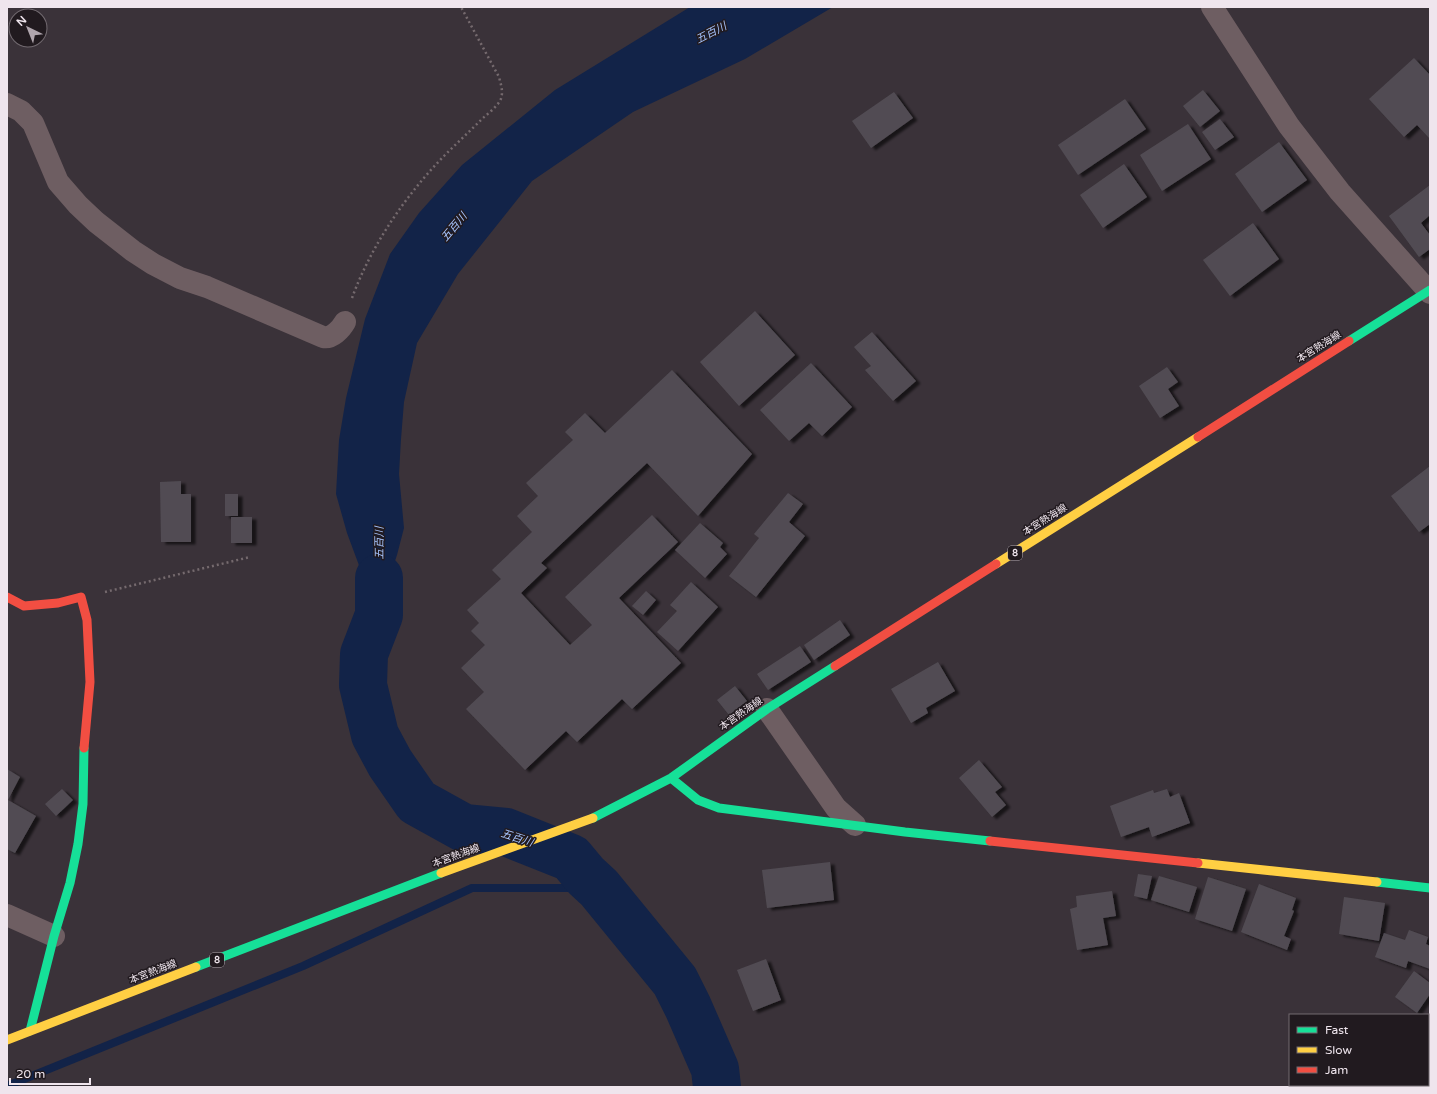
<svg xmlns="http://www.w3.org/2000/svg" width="1437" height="1094" font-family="'Varela Round','Noto Sans JP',sans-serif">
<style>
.water{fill:#122348}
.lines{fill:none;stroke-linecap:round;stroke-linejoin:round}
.stream{stroke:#122348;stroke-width:8}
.river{stroke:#122348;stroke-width:48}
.building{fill:#514c53;filter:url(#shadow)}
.path{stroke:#756a6e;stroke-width:2.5;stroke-dasharray:2 3;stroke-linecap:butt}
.street{stroke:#6e5e62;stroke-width:22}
.fast{stroke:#16e098;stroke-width:9}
.slow{stroke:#ffcf43;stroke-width:9}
.jam{stroke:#f24e42;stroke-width:9}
.labels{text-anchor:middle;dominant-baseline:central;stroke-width:3;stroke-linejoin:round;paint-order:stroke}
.shield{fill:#211a1f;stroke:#b1a8af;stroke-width:1}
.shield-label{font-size:9px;font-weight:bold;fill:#efe5ed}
.street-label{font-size:10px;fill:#efe5ed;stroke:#211a1f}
.water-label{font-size:11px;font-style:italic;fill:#a6c4fe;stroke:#211a1f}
</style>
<defs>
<filter id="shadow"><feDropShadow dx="4.5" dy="2.5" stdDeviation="1" flood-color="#0009"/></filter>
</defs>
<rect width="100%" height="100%" fill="#3a3239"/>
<!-- water -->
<path class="water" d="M690,7H833L745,59L633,112L532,181L458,274L417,343L404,402L401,439L399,474L404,528L397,555L388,582V608L378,628L367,643L366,627L371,606L370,595L347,533L336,494L339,440L346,398L365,319L390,254L419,213L462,165L555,90Z"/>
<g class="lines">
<!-- stream -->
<path class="stream" d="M7,1086L303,966L472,888H599"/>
<!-- river -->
<path class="river" d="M379,578V615L364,654L363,685L375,735L390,763L417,802L464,828L506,832L571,858L586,876L599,888L675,981L688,1007L715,1069L717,1087"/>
</g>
<!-- building -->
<path class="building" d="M1414,58L1430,75V139L1417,125L1404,137L1369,99Z
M1203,90L1220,111L1200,127L1183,106Z
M894,92L913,118L871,148L852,121Z
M1125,99L1146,129L1078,175L1058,145Z
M1220,119L1234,137L1215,150L1202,132Z
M1188,124L1211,159L1162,191L1140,155Z
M1279,142L1307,180L1262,212L1235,174Z
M1124,164L1147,197L1103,228L1080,195Z
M1430,185V215L1421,223L1430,235V249L1419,257L1389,216Z
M1253,223L1279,259L1230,296L1203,260Z
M755,311L795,355L739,406L700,362Z
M872,332L916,381L893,401L865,370L871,366L854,347Z
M811,363L852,407L822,436L809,423L789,441L760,410Z
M1167,367L1178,382L1168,389L1179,406L1160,418L1139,386Z
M672,370L752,454L698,516L647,463L541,563L547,568L521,593L570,645L592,625L565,597L652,515L678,542L619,598L681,663L632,709L622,699L577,742L566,731L525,770L466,709L484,692L461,668L485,645L471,631L479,623L467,610L501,579L492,570L532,532L517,516L538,496L526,483L573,440L565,432L585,413L605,433Z
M1430,466V524L1419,532L1391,496Z
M181,481V494H191V542H161L160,482Z
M788,493L803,504L789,522L805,536L756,597L729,576L759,538L754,534Z
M225,494H238V516H225Z
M231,517H252V543H231Z
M700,523L723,543L720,547L727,554L705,578L675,550Z
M691,582L718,607L678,651L657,632L677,611L670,605Z
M646,591L656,600L643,615L632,606Z
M840,620L850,635L814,660L804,645Z
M800,646L811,662L768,690L757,674Z
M938,662L955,691L926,708L928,713L911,723L891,689Z
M735,686L747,701L729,715L717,700Z
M979,760L1002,787L995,792L1006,805L992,817L959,778Z
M7,769L20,777L8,800L36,816L15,853L7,849Z
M62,789L73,800L56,816L45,804Z
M1167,789L1170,797L1179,793L1190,823L1152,837L1149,827L1121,837L1110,806L1153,790L1154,793Z
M830,862L834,900L767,908L762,870Z
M1138,874L1152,876L1147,899L1134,896Z
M1159,876L1197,887L1189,912L1151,900Z
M1208,877L1246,889L1232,931L1195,919Z
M1259,884L1296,898L1292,910L1294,911L1284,936L1291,939L1287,950L1241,932Z
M1112,891L1116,916L1103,918L1108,945L1077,950L1070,909L1077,907L1076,896Z
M1344,897L1385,903L1379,941L1339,934Z
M1409,930L1428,937L1426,944L1430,946V969L1408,961L1406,968L1375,957L1384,933L1405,940Z
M766,959L781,1000L753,1011L737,970Z
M1414,971L1430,983V994L1417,1013L1395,997Z
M1430,1015V1074L1428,1075V1016Z
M1374,1085H1393L1395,1087H1371Z"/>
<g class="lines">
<!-- path -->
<path class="path" d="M352,298C371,246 405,196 444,156C457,143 470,131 483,118C489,113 496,107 500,101C504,93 501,85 499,77L461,7
M105,592L250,557"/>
<!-- street -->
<path class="street" d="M1212,7L1289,126L1340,192L1430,293
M7,104L21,111L33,123L58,182L78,205L96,222L133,251L153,264L180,278L207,287L323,337C332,339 341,329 345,322
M767,709L836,808L855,825
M7,915L54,936"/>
<!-- fast -->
<path class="fast" d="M1349,341L1430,290
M671,778L698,800L719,808L905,832L990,841
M593,818L671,778L767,709L835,666
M1377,882L1430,888
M196,967L441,873
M30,1031L54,936L70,883L78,844L83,804L84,748"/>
<!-- slow -->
<path class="slow" d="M996,564L1198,437
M1198,863L1377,882
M441,873L593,818
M7,1040L196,967"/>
<!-- jam -->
<path class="jam" d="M1198,437L1349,341
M7,597L24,606L58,603L81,597L87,620L90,682L84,748
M835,666L996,564
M990,841L1198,863"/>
</g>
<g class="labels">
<!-- shield labels -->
<g class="shield">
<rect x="1008" y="546" width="14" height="14" rx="3"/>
<rect x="210" y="953" width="14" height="14" rx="3"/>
</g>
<g class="shield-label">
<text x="1015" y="553">8</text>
<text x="217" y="960">8</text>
</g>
<!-- street labels -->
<g class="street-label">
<text transform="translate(1319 347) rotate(-32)">本宮熱海線</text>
<text transform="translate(1045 520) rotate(-32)">本宮熱海線</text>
<text transform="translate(741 714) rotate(-35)">本宮熱海線</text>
<text transform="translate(456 856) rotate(-20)">本宮熱海線</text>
<text transform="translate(153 972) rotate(-21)">本宮熱海線</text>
</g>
<!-- water labels -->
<g class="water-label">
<text transform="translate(711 33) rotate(-27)">五百川</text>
<text transform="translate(454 227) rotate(-50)">五百川</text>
<text transform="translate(379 543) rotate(-90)">五百川</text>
<text transform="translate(517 838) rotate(18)">五百川</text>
</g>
</g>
<!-- border -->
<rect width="1437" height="1094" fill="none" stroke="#efe5ed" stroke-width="16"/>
<!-- legend -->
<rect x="1289" y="1014" width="140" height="72" fill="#211a1f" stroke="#736b71"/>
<rect x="1297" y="1027" width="20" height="6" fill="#16e098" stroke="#736b71"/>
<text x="1325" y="1034" font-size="12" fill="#efe5ed">Fast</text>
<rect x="1297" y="1047" width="20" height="6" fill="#ffcf43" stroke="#736b71"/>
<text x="1325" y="1054" font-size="12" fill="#efe5ed">Slow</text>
<rect x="1297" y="1067" width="20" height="6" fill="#f24e42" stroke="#736b71"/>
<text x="1325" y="1074" font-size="12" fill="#efe5ed">Jam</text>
<!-- north arrow -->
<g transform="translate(28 28) rotate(317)"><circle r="19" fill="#211a1f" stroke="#736b71"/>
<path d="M0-3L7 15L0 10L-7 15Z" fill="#b0a6ae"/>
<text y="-6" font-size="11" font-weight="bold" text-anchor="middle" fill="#efe5ed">N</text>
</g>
<!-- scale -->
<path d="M10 1078v6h80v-6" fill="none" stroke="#efe5ed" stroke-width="2"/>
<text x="16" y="1078" font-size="12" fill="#efe5ed" stroke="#211a1f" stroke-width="3" paint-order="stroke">20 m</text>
</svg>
